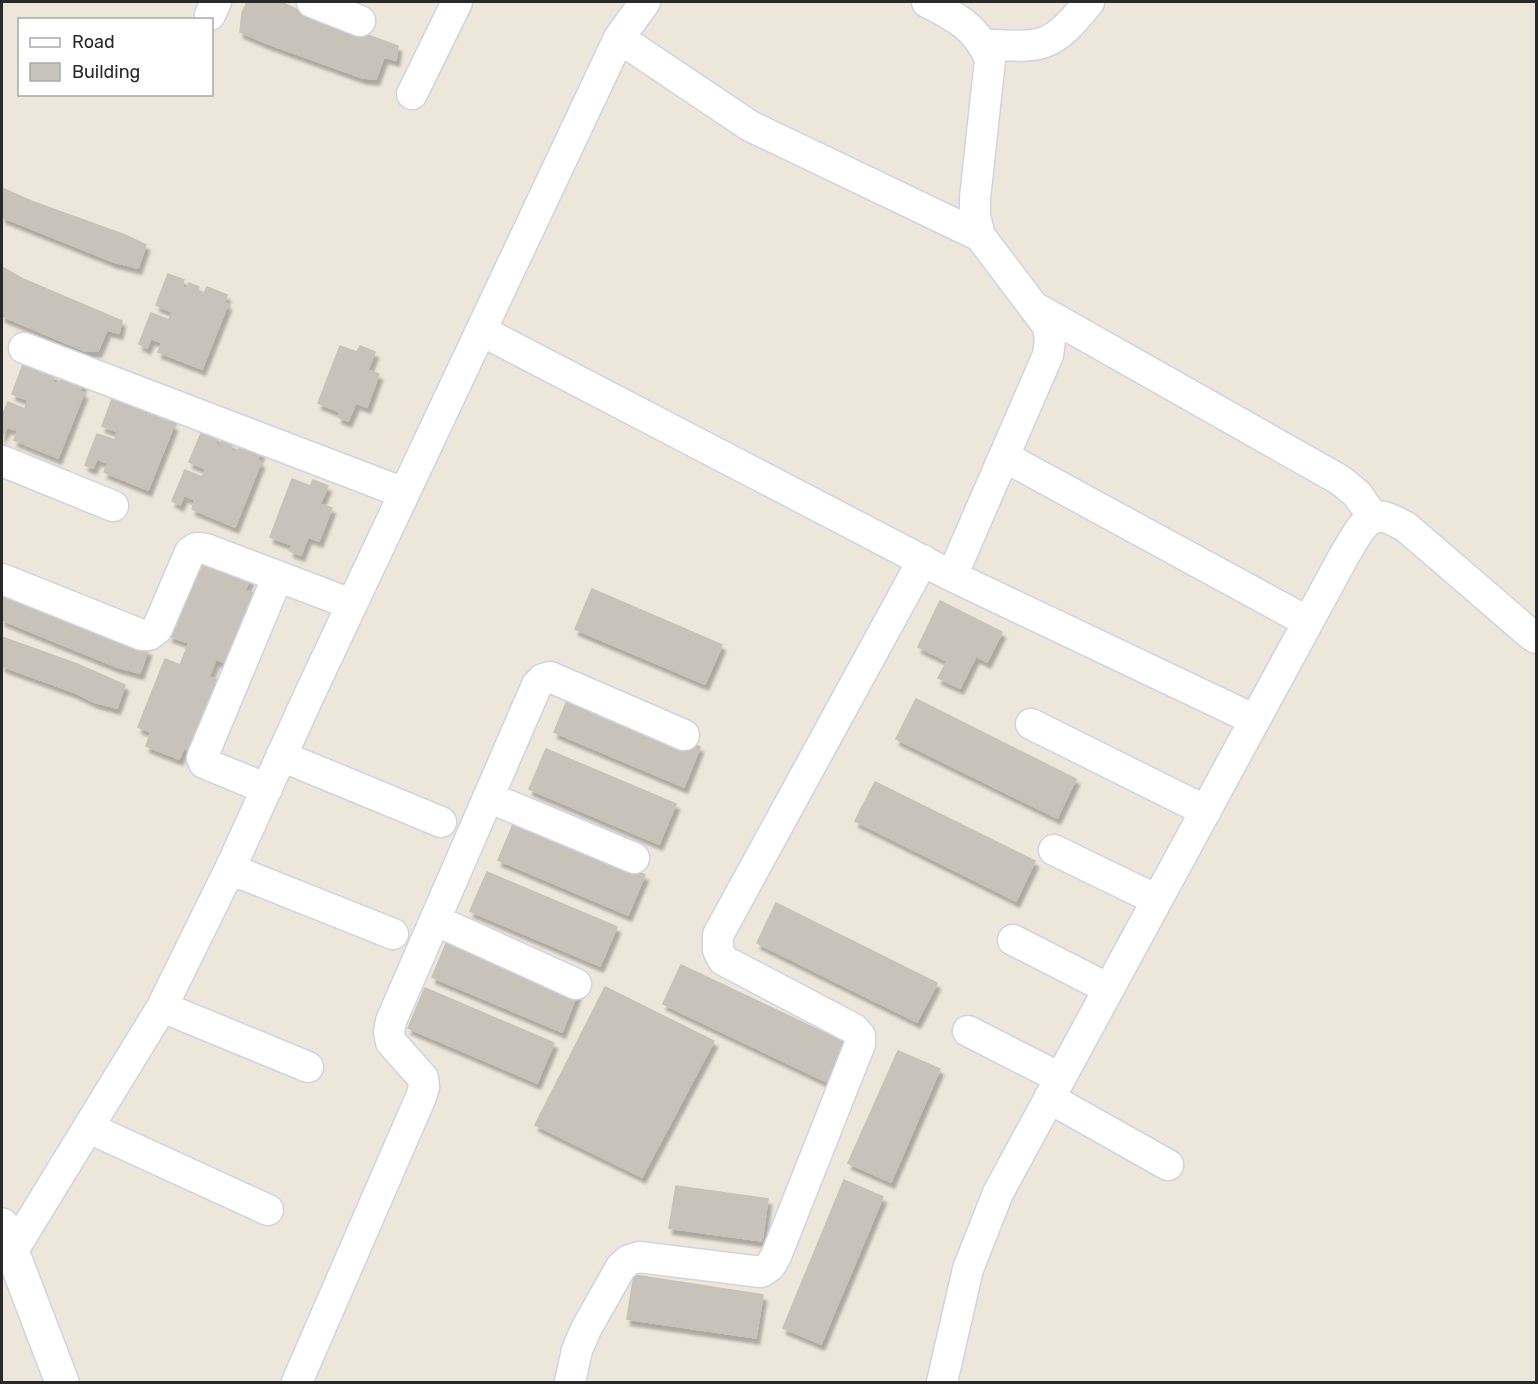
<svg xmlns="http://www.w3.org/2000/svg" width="1538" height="1384" font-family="Rubik,sans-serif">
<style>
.building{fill:#c7c3bb;stroke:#c7c2b5;stroke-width:1.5;filter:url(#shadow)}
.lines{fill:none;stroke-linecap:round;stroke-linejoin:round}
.street-casing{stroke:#d1d3e2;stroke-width:33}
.secondary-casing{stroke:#d1d3e2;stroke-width:36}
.street{stroke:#fff;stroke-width:30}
.secondary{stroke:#fff;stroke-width:33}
</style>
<defs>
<filter id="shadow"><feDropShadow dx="3.5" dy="6" stdDeviation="1.5" flood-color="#0004"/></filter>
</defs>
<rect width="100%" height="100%" fill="#ece6db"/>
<!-- building -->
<path class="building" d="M247,2H281L298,10L398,46L396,60L384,57L376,79L363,78L266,43L240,32L242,13Z
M2,188L31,201L125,235L146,245L138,268L114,262L2,217Z
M2,267L23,279L122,321L119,333L107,330L98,351H85L2,316Z
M168,274L184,280L182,287L187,289L189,283L199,287L197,293L203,295L207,287L227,295L224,303L228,304L202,369L158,352L162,343L151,338L147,348L139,344L151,313L169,320L172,312L156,305Z
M340,346L357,352L360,346L375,352L368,370L379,374L367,407L356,403L348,421L338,417L340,412L318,403Z
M24,362L40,369L37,375L43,377L45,372L55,375L52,382L59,384L63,375L83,383L80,391L84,393L58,458L14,440L18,431L7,427L2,436V416L8,402L25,409L28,400L12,394Z
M114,394L130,401L127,407L133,409L135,404L145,407L143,414L149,416L153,407L173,415L170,423L174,425L148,490L104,472L108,463L97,459L93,468L85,465L97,434L115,440L118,432L102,426Z
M202,431L217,437L215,443L220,446L222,440L233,444L230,450L237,453L240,444L261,452L257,460L261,462L235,527L192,509L195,500L184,495L180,505L172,501L185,470L202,477L206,469L189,462Z
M292,479L310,486L313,480L328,486L320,504L332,508L319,541L308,537L301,555L290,551L292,545L270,537Z
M198,561L250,579L245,590L258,595L231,665L216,659L209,677L223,682L195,753L184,748L179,759L146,746L151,732L138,727L165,659L180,665L189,643L169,636Z
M592,589L722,645L705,684L575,629Z
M2,592L148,650L140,673L117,667L2,620Z
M940,601L1002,632L987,662L976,656L960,688L938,678L947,661L918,647Z
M2,637L77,664L125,685L117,708L94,702L76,693L2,666Z
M570,693L700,747L684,787L554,732Z
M916,699L1076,779L1057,818L896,739Z
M546,749L676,804L659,844L529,789Z
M875,782L1035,861L1016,901L855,821Z
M515,820L645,875L628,915L498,860Z
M487,872L617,927L600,966L470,911Z
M776,903L937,983L917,1022L757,943Z
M449,937L578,992L562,1032L432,977Z
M681,965L846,1043L827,1082L663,1004Z
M605,987L714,1041L642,1177L535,1125Z
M425,988L554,1043L537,1083L408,1028Z
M898,1051L940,1069L891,1182L848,1163Z
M844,1180L883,1197L821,1344L783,1328Z
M676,1186L768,1199L762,1241L669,1228Z
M634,1275L763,1295L756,1338L627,1319Z"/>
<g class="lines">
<defs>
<path id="street" d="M312,2L360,21
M927,2C956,17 978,28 990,60L975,198V216L980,236L1048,326L1050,340L1048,355L952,576
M210,15L216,2
M619,38L750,126L980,236
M984,44C1043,48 1051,49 1089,2
M412,94L457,2
M1036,308L1340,480L1357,494L1374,518
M482,331L952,576L1255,720
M24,348L404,493
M1005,457L1308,622
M2,461L113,506
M2,579L142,635H149L157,629L190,552L196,548L206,549L351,604
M1031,724L1206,811
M281,756L441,822
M267,789L204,763L202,758L278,576
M488,797L634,858
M1054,850L1157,900
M230,869L393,934
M435,920L576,984
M1013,940L1109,989
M162,1007L308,1067
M968,1031L1060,1078
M1049,1098L1168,1165
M89,1128L268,1210
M12,1252L162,1007L230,869L312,689L619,38L645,2
M297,1382L421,1097L424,1087L423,1078L391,1042L389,1032L391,1021L537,685L543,679L550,677L684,735
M570,1382L577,1350L586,1329L621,1267L629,1260L639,1257L761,1272L770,1266L776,1256L860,1044V1036L854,1029L723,960L718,950V935L923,560
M942,1382L968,1269L998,1193L1345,554C1354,541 1364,513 1384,517C1392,519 1400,524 1406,527L1529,633L1536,638"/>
<path id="secondary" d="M2,1225L62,1382"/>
</defs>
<!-- street casing -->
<use href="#street" class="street-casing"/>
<!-- secondary casing -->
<use href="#secondary" class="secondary-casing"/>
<!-- street -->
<use href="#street" class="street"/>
<!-- secondary -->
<use href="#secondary" class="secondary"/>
</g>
<!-- border -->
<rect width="1538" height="1384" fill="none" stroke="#292929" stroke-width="6"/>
<!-- legend -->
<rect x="18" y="18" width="195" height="78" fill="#ffffff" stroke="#a9a9a9" stroke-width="1.5"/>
<rect x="30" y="38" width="30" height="9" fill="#ffffff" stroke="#a9a9a9" stroke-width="1.5"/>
<text x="72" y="48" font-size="18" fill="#292929">Road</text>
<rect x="30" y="63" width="30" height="18" fill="#c7c3bb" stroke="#a9a9a9" stroke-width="1.5"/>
<text x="72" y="78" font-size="18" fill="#292929">Building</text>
</svg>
